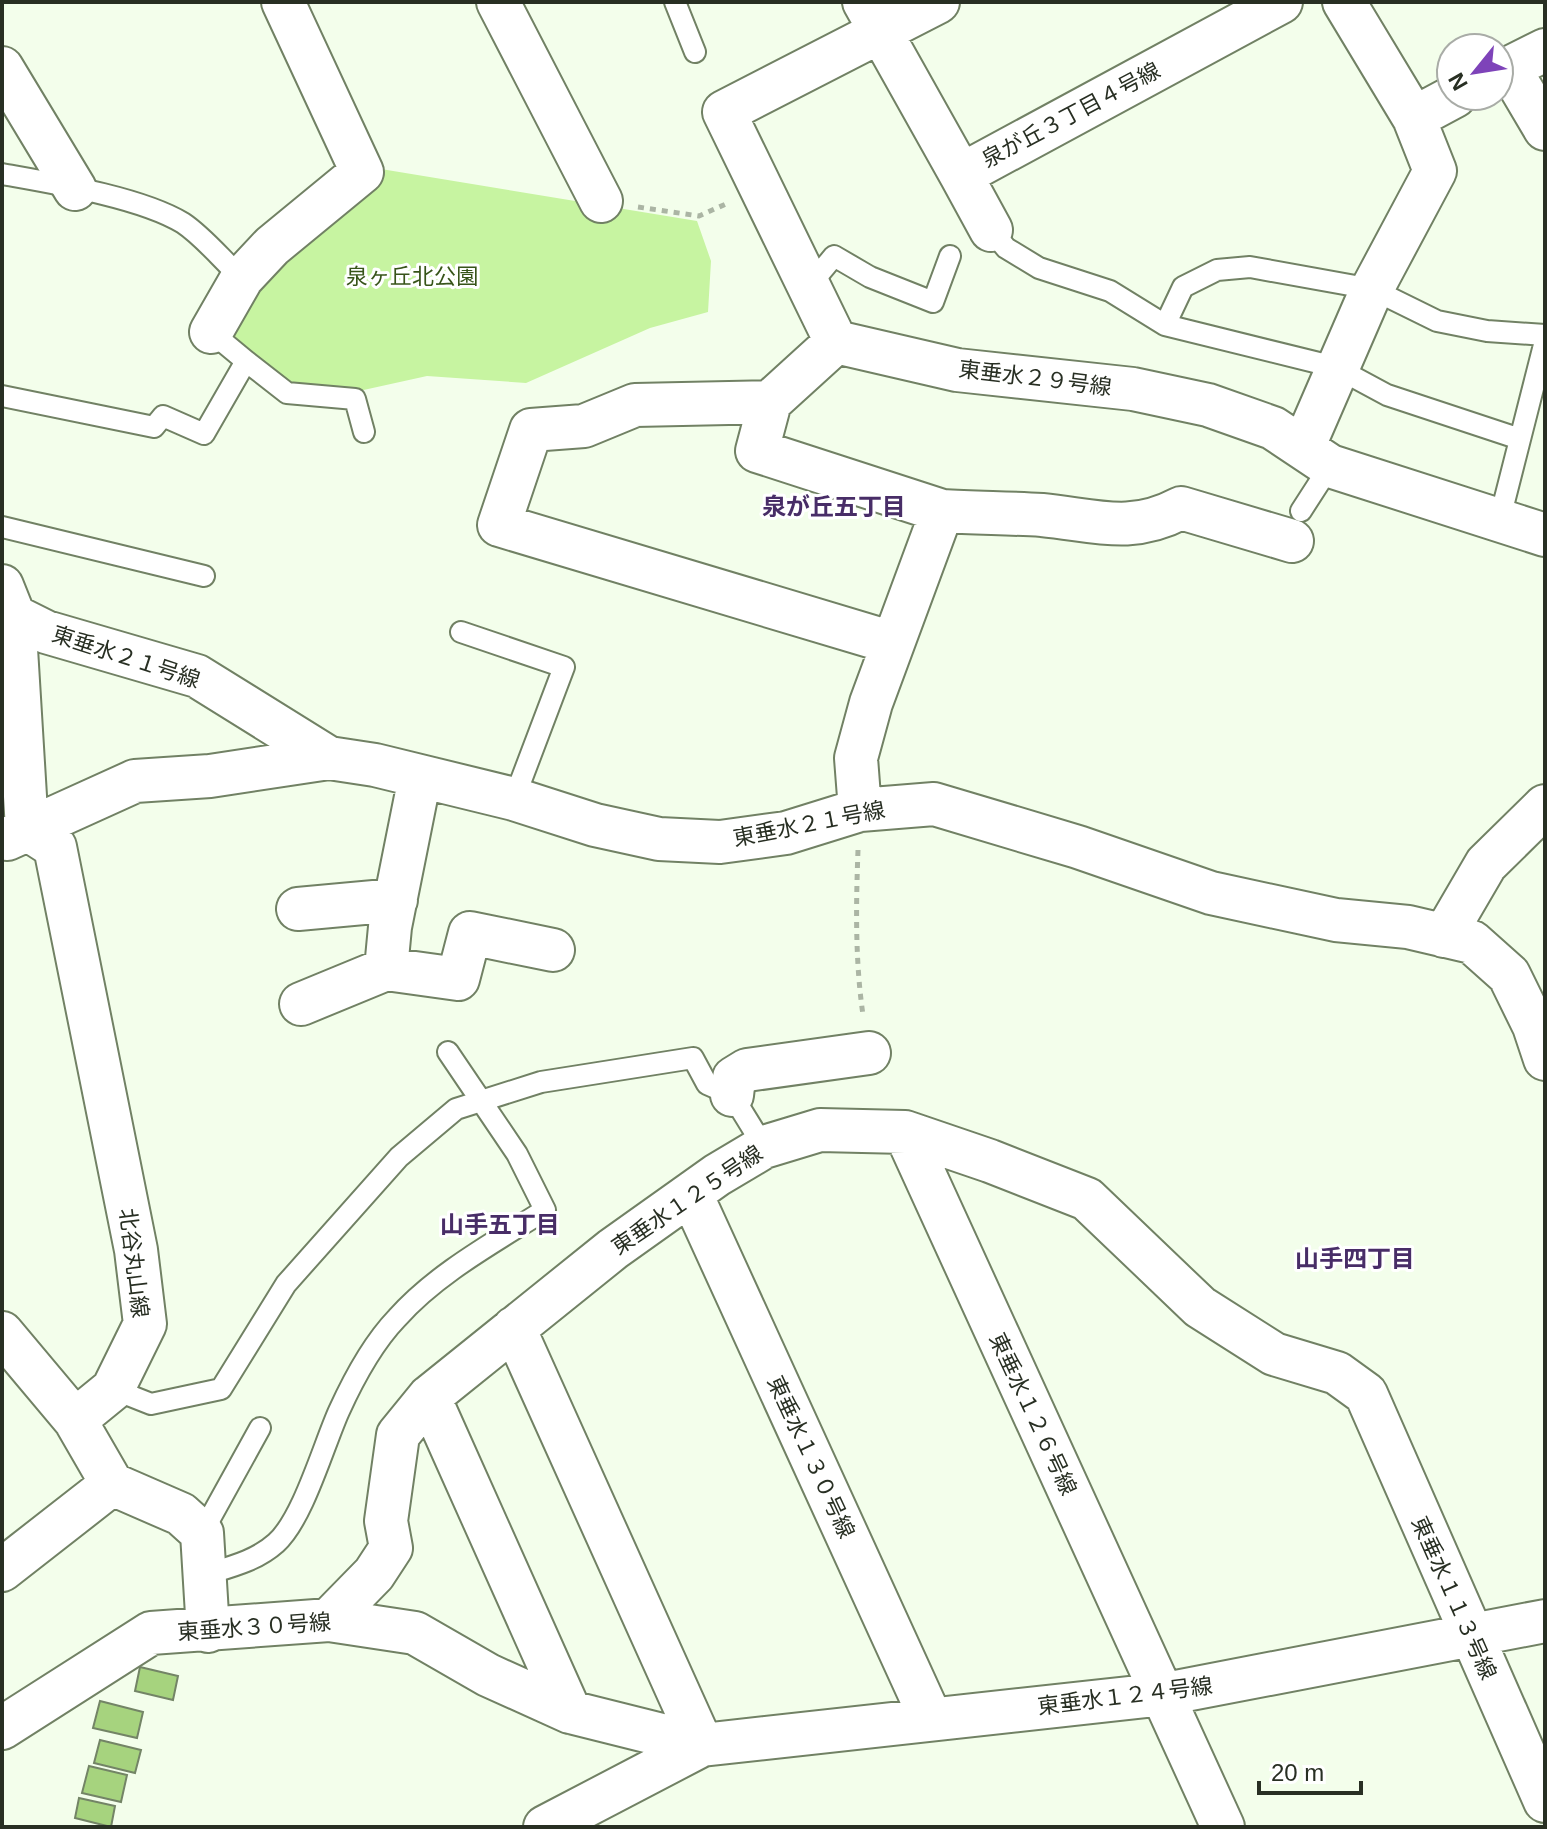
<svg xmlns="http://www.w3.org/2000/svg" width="1547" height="1829" font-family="Arial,'Noto Sans JP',sans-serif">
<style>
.green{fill:#c7f4a1}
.building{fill:#a6d37e;stroke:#738466;stroke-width:2}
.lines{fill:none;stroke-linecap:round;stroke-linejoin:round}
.service-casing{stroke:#718164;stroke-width:24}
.minor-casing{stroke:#718164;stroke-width:46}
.path{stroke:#abb5a4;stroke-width:5;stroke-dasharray:6 6;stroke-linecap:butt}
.service{stroke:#fff;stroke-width:20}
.minor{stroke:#fff;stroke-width:42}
.labels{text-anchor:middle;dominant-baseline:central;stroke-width:6;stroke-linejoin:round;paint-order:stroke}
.street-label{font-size:22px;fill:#282f23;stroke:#fff}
.park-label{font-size:22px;fill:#375419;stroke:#fff}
.neighbourhood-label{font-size:24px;font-weight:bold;fill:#482d67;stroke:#fff}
</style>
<rect width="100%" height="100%" fill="#f3feeb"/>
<!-- green -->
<path class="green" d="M381,169L697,221L711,261L708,312L650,328L526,383L427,376L359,391L287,384L226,334L260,273Z"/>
<!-- building -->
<path class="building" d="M140,1667L178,1676L173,1700L135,1691Z
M100,1701L143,1712L137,1738L93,1728Z
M100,1740L141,1750L135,1773L94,1763Z
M89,1766L127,1775L121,1802L82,1793Z
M79,1798L115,1806L111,1827L75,1818Z"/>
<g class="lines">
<defs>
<path id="service" d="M675,2L695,52
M2,174C52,183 140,197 183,223C204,237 223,261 242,278
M991,230L1006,248L1039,268L1110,291L1165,325L1335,367L1387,395L1520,439
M808,287L834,256L870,277L933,302L950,256
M1165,325L1183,287L1217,270L1250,267L1372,289L1437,321L1487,331L1545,335
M246,361L287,393L355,399L364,432
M2,396L154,427L163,416L204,434L246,361L211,332
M1301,511L1330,466
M1500,518L1545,341
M2,527L204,576
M461,632L564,667L514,799
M113,1389L151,1404L221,1389L286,1284L399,1157L456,1109L541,1082L693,1058L707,1084L732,1095L764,1147
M202,1533L260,1428
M204,1575C230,1567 256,1561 276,1543C303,1519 324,1444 339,1411C354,1378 372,1344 397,1318C437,1273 495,1242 545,1210L517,1154L448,1052"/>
<path id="minor" d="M498,2L601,201
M864,2L961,175L1281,2
M938,2L724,112L836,342L957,370L1133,389L1208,405L1273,428L1330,466L1545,535
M1344,2L1414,118L1455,96
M1545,50L1509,68L1545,129
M2,68L75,189
M961,175L991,230
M211,332L242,278L272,246L362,172L283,2
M836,342L770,402L757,451L942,511L871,703L856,758L860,810
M770,402L635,405L584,426L531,430L499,525L893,643
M1303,448L1372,289L1435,171L1414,118
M942,511C975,513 1009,513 1042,515C1095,520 1130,535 1181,508L1292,541
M2,586L14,616L46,632L197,676L329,758L375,765L514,799L595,825L659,839L720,842L786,833L860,810L934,804L1078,847L1211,893L1336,920L1408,927L1472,942L1509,975L1534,1026L1545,1059
M14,616L27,829L55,847L136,1250L145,1324L113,1389L75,1420L112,1484L181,1514L202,1533L208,1631
M7,839L135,781L210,776L329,758
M298,909L396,900
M1444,936L1486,864L1545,806
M386,969L458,979L470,933L553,950
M301,1004L386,969L390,927L420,777
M732,1095L734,1078L747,1070L869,1053
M905,1132L1223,1827
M691,1194L931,1719
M514,1328L702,1745
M2,1333L75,1420
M429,1397L570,1712
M2,1570L112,1484
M329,1620L374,1574L391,1548L386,1521L398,1435L429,1397L613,1249L717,1175L764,1147L820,1130L905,1132L990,1161L1087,1199L1200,1307L1274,1354L1337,1373L1366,1394L1545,1801
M2,1728L151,1633L329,1620L415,1633L488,1675L570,1712L702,1745
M545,1827L702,1745L1165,1694L1545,1621"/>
</defs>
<!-- service casing -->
<use href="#service" class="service-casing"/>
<!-- minor casing -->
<use href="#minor" class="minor-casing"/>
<!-- path -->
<path class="path" d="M638,207L699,216L728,203
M858,850C856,905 855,960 863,1015"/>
<!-- service -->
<use href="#service" class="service"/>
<!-- minor -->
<use href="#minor" class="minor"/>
</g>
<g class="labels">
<!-- street labels -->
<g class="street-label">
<text transform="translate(1071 115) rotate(-28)">泉が丘３丁目４号線</text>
<text transform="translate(1035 378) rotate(7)">東垂水２９号線</text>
<text transform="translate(126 657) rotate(18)">東垂水２１号線</text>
<text transform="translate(809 824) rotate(-11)">東垂水２１号線</text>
<text transform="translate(687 1200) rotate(-34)">東垂水１２５号線</text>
<text transform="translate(134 1263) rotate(83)">北谷丸山線</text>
<text transform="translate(1033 1414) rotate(65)">東垂水１２６号線</text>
<text transform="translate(811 1457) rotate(65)">東垂水１３０号線</text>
<text transform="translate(1454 1598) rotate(66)">東垂水１１３号線</text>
<text transform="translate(254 1627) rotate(-4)">東垂水３０号線</text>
<text transform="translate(1125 1696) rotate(-7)">東垂水１２４号線</text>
</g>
<!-- park labels -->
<g class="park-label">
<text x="412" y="276">泉ヶ丘北公園</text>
</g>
<!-- neighbourhood labels -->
<g class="neighbourhood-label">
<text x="834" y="506">泉が丘五丁目</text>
<text x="500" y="1224">山手五丁目</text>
<text x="1355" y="1258">山手四丁目</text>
</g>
</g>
<!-- border -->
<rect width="1547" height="1829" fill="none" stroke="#282f23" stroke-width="8"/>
<!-- north arrow -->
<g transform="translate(1475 72) rotate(240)"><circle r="38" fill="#ffffff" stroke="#a9aca7" stroke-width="2"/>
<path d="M0-6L14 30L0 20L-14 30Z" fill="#7e43b9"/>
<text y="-12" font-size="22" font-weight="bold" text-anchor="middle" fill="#282f23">N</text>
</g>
<!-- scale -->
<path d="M1259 1781v12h102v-12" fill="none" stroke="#282f23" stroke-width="4"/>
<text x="1271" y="1781" font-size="24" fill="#282f23" stroke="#ffffff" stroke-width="6" paint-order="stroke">20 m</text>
</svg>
